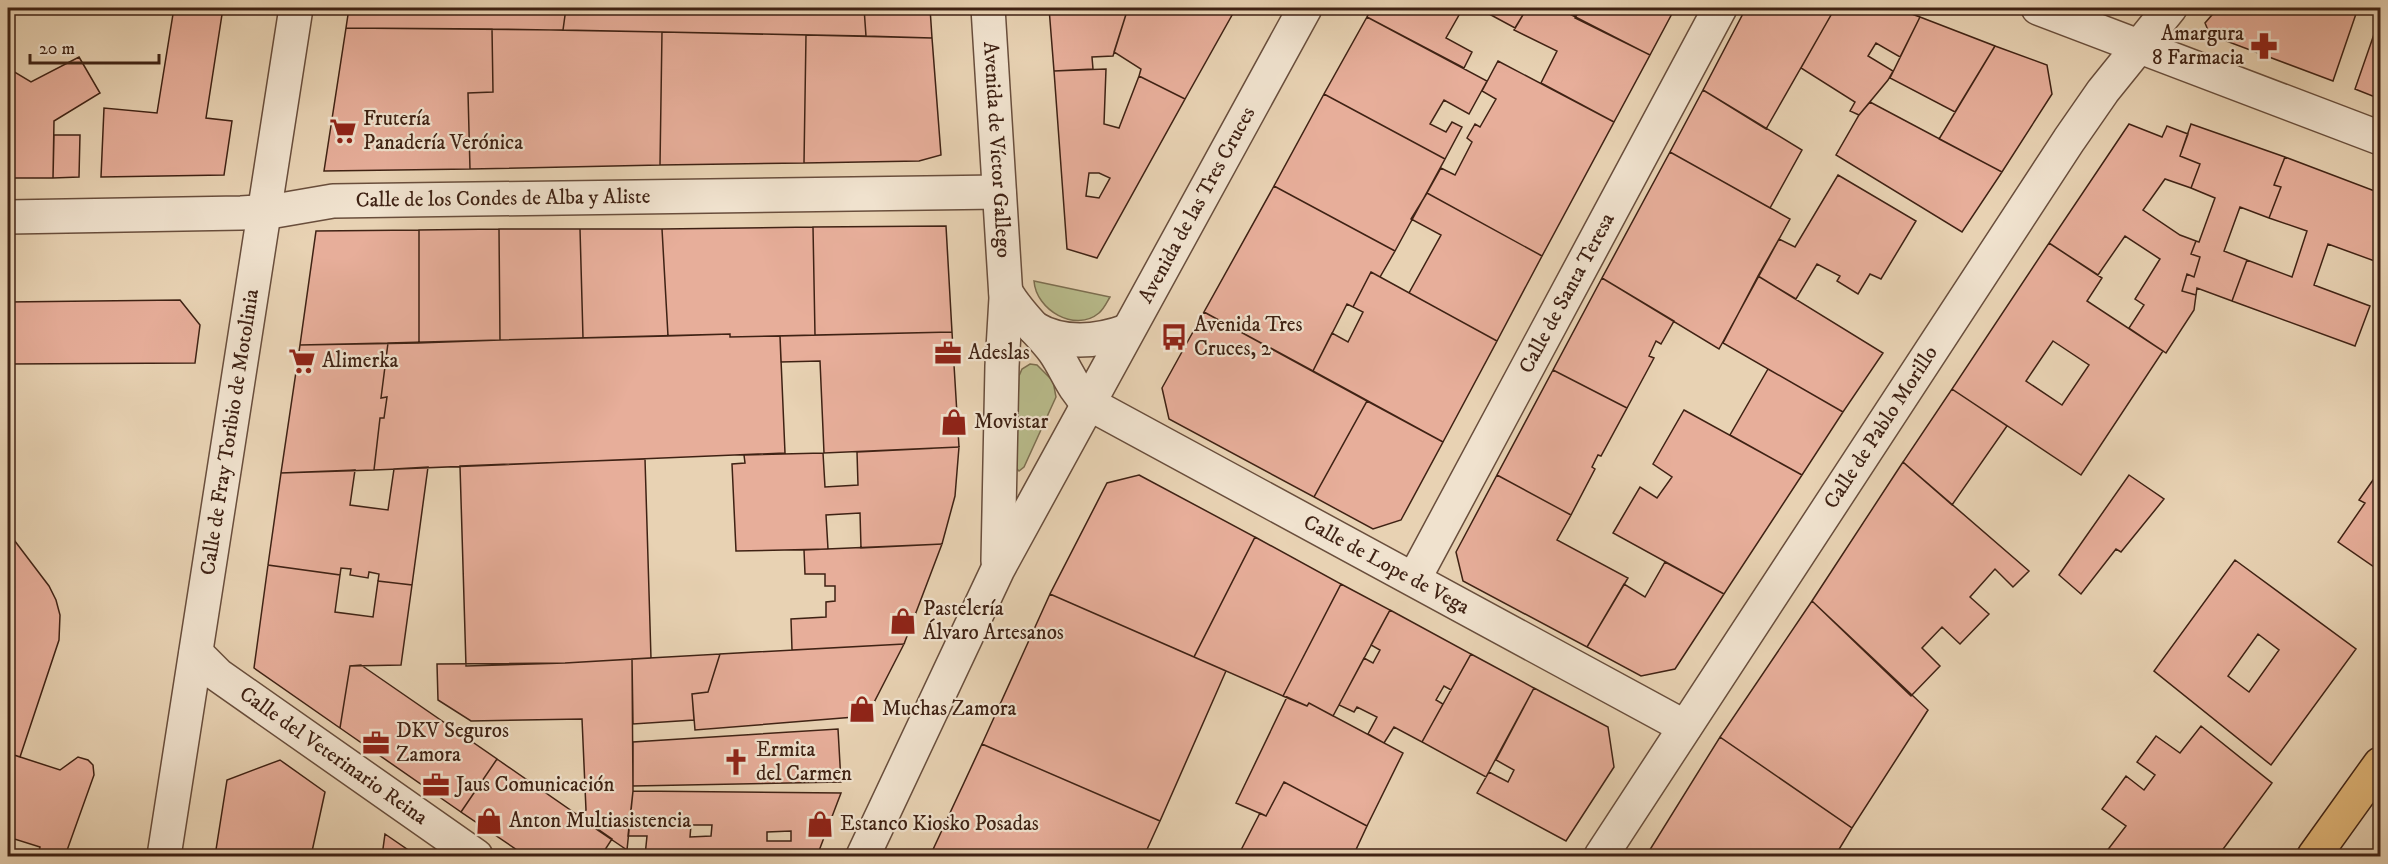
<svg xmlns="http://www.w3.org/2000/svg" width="2388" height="864" font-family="'IM FELL DW Pica',serif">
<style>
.green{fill:#b8bb8b;stroke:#7c6e50;stroke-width:1.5}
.building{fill:#e7ae9a;stroke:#3f2214;stroke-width:1.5;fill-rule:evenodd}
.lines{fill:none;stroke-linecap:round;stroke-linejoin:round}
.minor-casing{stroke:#694e3c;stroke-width:36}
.major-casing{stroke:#3f2214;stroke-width:36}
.minor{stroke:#f0e2ce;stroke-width:33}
.major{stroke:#e4b97a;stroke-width:33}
.labels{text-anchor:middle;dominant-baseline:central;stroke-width:4.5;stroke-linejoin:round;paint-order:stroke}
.poi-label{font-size:21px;fill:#3f2214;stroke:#f0e2ce;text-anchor:start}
.street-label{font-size:21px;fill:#3f2214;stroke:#f0e2ce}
</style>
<rect width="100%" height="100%" fill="#e8d2b3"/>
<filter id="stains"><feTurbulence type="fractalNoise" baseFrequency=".00333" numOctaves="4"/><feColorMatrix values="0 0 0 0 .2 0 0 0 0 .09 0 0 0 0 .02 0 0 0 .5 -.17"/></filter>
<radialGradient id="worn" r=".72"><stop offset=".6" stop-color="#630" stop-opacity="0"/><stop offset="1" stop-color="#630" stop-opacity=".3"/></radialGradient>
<!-- green -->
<path class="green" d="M1034,281L1110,297C1107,302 1104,309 1099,313C1075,333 1036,310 1034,281Z
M1030,364L1037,365L1053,381L1056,397L1024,467L1019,471L1015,467L1019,376L1022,369Z"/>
<!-- building -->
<path class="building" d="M174,8H223L206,118L232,121L224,175L101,177L104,108L157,113Z
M349,8H566L563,30L346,28Z
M566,8H864L866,36L563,30Z
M864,8H930L932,38L866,36Z
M1049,8H1128L1113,56L1092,57L1093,69L1054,71Z
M1128,8H1145L1155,13L1157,8H1236L1185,99L1139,76L1141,69L1114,52Z
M1372,8H1463L1446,38L1472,52L1464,68L1367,17Z
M1478,8H1527L1515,28Z
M1527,8H1558L1650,55L1614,122L1541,83L1557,51L1514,30Z
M1558,8H1581L1576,16Z
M1581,8H1675L1650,55L1575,18Z
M1746,8H1835L1766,129L1703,90Z
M1835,8H1895L1920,17L1900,57L1876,43L1868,56L1893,71L1888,80L1859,115L1850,111L1855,102L1801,68Z
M2218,8H2358L2333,81L2210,35L2205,23Z
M1367,17L1487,81L1469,114L1444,100L1430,124L1446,132L1452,122L1462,127L1445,159L1324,94Z
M1920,17L1995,46L1955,112L1890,78Z
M2380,17V99L2355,89Z
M346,28L492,29L493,92L468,93L470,169L324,171Z
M492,29L662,32L660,165L470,169L468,93L493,92Z
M662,32L806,35L804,163L660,165Z
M806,35L932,38L941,155L919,161L804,163Z
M1995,46L2047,65L2052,94L2002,172L1939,139Z
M79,57L100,93L54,121L53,178H10L8,68L31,82Z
M1498,61L1614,122L1542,256L1427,193L1441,168L1455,175L1472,142L1467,138L1475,124L1480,127L1496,99L1482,91Z
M1106,69L1104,124L1119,128L1139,76L1185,99L1097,258L1067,249L1054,71ZM1089,173H1099L1110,178L1099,198L1086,196Z
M1703,90L1802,150L1770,208L1670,152Z
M1324,94L1445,159L1395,251L1274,186Z
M1870,102L2002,172L1962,232L1836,155L1859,115Z
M2129,124L2162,137L2167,126L2188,134L2180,156L2200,164L2191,188L2165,179L2143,210L2180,235L2196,241L2191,254L2200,257L2194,277L2187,274L2182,291L2196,295L2194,310L2166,353L2129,328L2144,305L2135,299L2160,259L2125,236L2098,275L2049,243Z
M2191,124L2285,157L2274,185L2281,187L2269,218L2240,207L2224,251L2247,260L2232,301L2197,288L2196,295L2182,291L2187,274L2194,277L2200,257L2191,254L2196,241L2199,242L2215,198L2191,188L2200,164L2180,156Z
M54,135H80L79,177L53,178Z
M1670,152L1790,219L1719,349L1602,278Z
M2285,157L2380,193V263L2328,244L2314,285L2370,306L2355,346L2232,301L2247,260L2292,277L2307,231L2269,218L2281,187L2274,185Z
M1838,175L1916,221L1881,279L1870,274L1858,294L1837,281L1840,276L1817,264L1796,299L1758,276L1779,239L1795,247Z
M1274,186L1395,251L1380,277L1371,272L1353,307L1347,304L1313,371L1204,312Z
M1427,193L1542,256L1497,341L1409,293L1441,235L1411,219Z
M946,226L952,332L815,335L813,227Z
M813,227L815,335L730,337V334L668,336L662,229Z
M499,229L500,340L419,343V230Z
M499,229H580L583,338L500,340Z
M580,229H662L668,336L583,338Z
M419,230V343L300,345L316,231Z
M2049,243L2102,278L2087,301L2163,351L2081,475L1952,389ZM2053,341L2089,365L2062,405L2026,381Z
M1371,272L1497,341L1443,442L1313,371L1332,333L1348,342L1363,312L1353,307Z
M1758,276L1883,353L1843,412L1723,343Z
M1602,278L1674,321L1661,344L1656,341L1649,356L1654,358L1627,408L1553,370Z
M180,300L200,325L195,363L8,364V302Z
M1204,312L1367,401L1314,497L1169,419L1162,388Z
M952,332L959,447L824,453L820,361L781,362L780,336Z
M730,334V337L780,336L785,453L374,470L380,418H384L387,397L381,398L388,343Z
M388,343L381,398L387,397L384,418H380L374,470L281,473L300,345Z
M1768,369L1843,412L1802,475L1730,435Z
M1553,370L1627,408L1601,456L1598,455L1592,467L1595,469L1571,515L1497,475Z
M1952,389L2007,426L1952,505L1903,462Z
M1367,401L1443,442L1401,520L1373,529L1314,497Z
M1684,410L1802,475L1724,594L1613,533L1640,487L1657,498L1672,477L1653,464Z
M959,447L955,496L942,544L861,548L860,513L826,515L828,549L736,551L732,464L745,463L744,455L823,453L825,487L858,485L857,452Z
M645,459L651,658L565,663L466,666L460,466Z
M1903,462L2029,571L2013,587L1995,569L1970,597L1989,614L1960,644L1942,627L1922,648L1940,666L1911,696L1812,601Z
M428,467L412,585L378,581L379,574L369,572L368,578L350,575L351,569L341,568L340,575L268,565L281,473L355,470L350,505L388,510L394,469Z
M2380,470V571L2338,542L2365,503L2359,500Z
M1139,475L1255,537L1194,657L1050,594L1107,483Z
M1497,475L1571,515L1557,540L1628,578L1587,647L1463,581L1456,552Z
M2129,475L2164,499L2121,552L2116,549L2081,594L2059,575Z
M8,532L49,586L56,600L60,615L59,640L20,757L8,753Z
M1255,537L1341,584L1283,696L1194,657Z
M942,544L904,644L792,650L791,619L826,617V602L835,601V586H825V574H805L804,550Z
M2235,560L2356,649L2271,765L2154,671ZM2258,634L2279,650L2249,692L2228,676Z
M1665,562L1724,594L1675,669L1641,676L1587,647L1624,584L1645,597Z
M268,565L340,575L335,612L373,617L378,581L412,585L401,665L350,666L340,728L254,668Z
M1341,584L1390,610L1333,716L1309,703L1307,706L1283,696Z
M1050,594L1226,671L1160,821L982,744Z
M1812,601L1928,710L1852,828L1720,737Z
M1390,610L1471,654L1451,690L1444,686L1436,700L1443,704L1422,742L1394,727L1384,743L1368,734L1377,717L1357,707L1354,712L1339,705L1364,658L1373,663L1380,650L1371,645Z
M904,644L867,716L695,730L692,694L708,692L720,654Z
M720,654L708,692L692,694L694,720L633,724L632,659Z
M1471,654L1534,688L1486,777L1422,742Z
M632,659L633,791L627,850L580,818L586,810L582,719L471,721L438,700L437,664L565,663Z
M361,665L497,759L461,812L340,728L350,666Z
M1534,688L1608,727L1614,767L1566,841L1477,793L1489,772L1508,782L1514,770L1496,760Z
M1287,697L1307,706L1309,703L1403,753L1367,826L1284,782L1266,816L1236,803Z
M2201,726L2272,783L2218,856H2103L2126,826L2102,809L2126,776L2144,790L2155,775L2137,762L2156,736L2180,753Z
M838,729L841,782L633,786V742Z
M1720,737L1852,828L1835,856H1646Z
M982,744L1160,821L1144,856H930Z
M8,753L60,770L78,757L88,760L93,765L94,775L65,856L38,855L40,847L8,837Z
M497,759L612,839L601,856H526L461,812Z
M280,760L325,792L311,856H215L227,780Z
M1284,782L1367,826L1353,856H1238L1260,813L1266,816Z
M633,791L841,793L817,856H645L647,836H628ZM691,825H712L711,836L690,837ZM791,831V841H767V832Z
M385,834L414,854V856H382Z"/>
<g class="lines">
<defs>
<g id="minor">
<path id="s1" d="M988,8L1006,298L1002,366L998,561"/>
<path d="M2038,8L2380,138"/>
<path id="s2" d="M8,217L241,213L275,211L333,201L999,192"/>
<path id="s3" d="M1006,292C1019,315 1038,330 1054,351C1066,368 1072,388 1088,403L1685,727"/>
<path d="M1034,328C1062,345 1097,342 1127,331"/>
<path id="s4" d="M1414,579L1720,8"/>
<path id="s5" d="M196,653L218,675L476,856"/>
<path id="s6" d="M164,856L296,8"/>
<path id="s7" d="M863,856L998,569L1305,8"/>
<path id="s8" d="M1601,856L2069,140L2103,91L2170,8"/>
</g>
<path id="major" d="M2314,856L2380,764"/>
</defs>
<!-- minor casing -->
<use href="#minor" class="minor-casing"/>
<!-- major casing -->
<use href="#major" class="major-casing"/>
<!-- minor -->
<use href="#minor" class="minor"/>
<!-- major -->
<use href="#major" class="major"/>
</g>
<!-- icons -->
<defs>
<symbol id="pharmacy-bare" viewBox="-9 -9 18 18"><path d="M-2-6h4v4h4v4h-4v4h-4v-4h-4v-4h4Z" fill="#8f2418" stroke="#f0e2ce" stroke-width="2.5" paint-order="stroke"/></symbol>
<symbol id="supermarket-bare" viewBox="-9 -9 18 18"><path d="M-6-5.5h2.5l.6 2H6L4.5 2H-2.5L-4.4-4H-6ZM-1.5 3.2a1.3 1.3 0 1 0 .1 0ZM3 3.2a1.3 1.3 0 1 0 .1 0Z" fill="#8f2418" stroke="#f0e2ce" stroke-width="2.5" paint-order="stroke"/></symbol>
<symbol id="bus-bare" viewBox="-9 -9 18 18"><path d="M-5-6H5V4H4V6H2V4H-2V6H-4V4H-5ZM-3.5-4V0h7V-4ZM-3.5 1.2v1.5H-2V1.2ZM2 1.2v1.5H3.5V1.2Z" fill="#8f2418" stroke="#f0e2ce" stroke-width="2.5" paint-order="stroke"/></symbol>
<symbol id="office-bare" viewBox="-9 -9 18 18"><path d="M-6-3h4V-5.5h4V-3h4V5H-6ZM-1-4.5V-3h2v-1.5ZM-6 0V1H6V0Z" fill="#8f2418" stroke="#f0e2ce" stroke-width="2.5" paint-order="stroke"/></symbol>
<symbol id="shop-bare" viewBox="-9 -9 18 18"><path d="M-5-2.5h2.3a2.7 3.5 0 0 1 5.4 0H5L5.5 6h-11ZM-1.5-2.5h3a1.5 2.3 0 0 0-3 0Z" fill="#8f2418" stroke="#f0e2ce" stroke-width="2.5" paint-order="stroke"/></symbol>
<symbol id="church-bare" viewBox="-9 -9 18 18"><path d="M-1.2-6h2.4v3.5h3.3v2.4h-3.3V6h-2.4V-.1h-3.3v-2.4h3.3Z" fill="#8f2418" stroke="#f0e2ce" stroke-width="2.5" paint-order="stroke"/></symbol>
</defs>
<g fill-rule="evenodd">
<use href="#pharmacy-bare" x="2245" y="27" width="38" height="38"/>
<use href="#supermarket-bare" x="324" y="112" width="38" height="38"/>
<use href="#bus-bare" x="1155" y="318" width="38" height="38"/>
<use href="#office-bare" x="929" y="334" width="38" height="38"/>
<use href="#supermarket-bare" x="283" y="342" width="38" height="38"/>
<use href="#shop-bare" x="935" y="403" width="38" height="38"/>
<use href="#shop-bare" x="884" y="602" width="38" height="38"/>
<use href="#shop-bare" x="843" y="690" width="38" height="38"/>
<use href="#office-bare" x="357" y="724" width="38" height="38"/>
<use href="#church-bare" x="717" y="743" width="38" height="38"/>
<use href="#office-bare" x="417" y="766" width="38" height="38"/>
<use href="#shop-bare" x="470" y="802" width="38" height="38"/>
<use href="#shop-bare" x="801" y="805" width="38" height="38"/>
</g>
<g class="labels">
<!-- poi labels -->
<g class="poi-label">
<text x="2244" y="34" text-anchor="end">Amargura<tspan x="2244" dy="24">8 Farmacia</tspan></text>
<text x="363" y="119">Frutería<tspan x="363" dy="24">Panadería Verónica</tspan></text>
<text x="1194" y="325">Avenida Tres<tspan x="1194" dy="24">Cruces, 2</tspan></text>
<text x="968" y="353">Adeslas</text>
<text x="322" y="361">Alimerka</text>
<text x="974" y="422">Movistar</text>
<text x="923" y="609">Pastelería<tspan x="923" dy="24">Álvaro Artesanos</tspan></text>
<text x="882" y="709">Muchas Zamora</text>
<text x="396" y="731">DKV Seguros<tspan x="396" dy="24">Zamora</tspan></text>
<text x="756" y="750">Ermita<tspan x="756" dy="24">del Carmen</tspan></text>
<text x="456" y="785">Jaus Comunicación</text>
<text x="509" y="821">Anton Multiasistencia</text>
<text x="840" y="824">Estanco Kiosko Posadas</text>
</g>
<!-- street labels -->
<g class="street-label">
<text stroke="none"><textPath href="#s1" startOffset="142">Avenida de Víctor Gallego</textPath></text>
<text stroke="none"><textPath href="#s2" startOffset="496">Calle de los Condes de Alba y Aliste</textPath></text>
<text stroke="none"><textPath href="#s7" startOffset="732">Avenida de las Tres Cruces</textPath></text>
<text stroke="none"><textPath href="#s4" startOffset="324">Calle de Santa Teresa</textPath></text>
<text stroke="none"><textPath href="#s8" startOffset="512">Calle de Pablo Morillo</textPath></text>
<text stroke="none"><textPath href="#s6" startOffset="429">Calle de Fray Toribio de Motolinia</textPath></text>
<text stroke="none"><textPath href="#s3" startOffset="478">Calle de Lope de Vega</textPath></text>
<text stroke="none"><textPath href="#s5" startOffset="172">Calle del Veterinario Reina</textPath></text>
</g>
</g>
<!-- margin -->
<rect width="2388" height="864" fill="none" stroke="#e8d2b3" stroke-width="30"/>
<rect x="9" y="9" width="2370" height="846" fill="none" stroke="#3f2214" stroke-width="3"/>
<rect x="15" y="15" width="2358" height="834" fill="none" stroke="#3f2214" stroke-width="1.5"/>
<!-- scale -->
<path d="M30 54v9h129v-9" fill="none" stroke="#3f2214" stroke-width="3"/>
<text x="39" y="54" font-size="18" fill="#3f2214" stroke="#f0e2ce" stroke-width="4.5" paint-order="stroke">20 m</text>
<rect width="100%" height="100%" filter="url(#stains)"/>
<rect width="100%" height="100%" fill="url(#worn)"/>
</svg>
